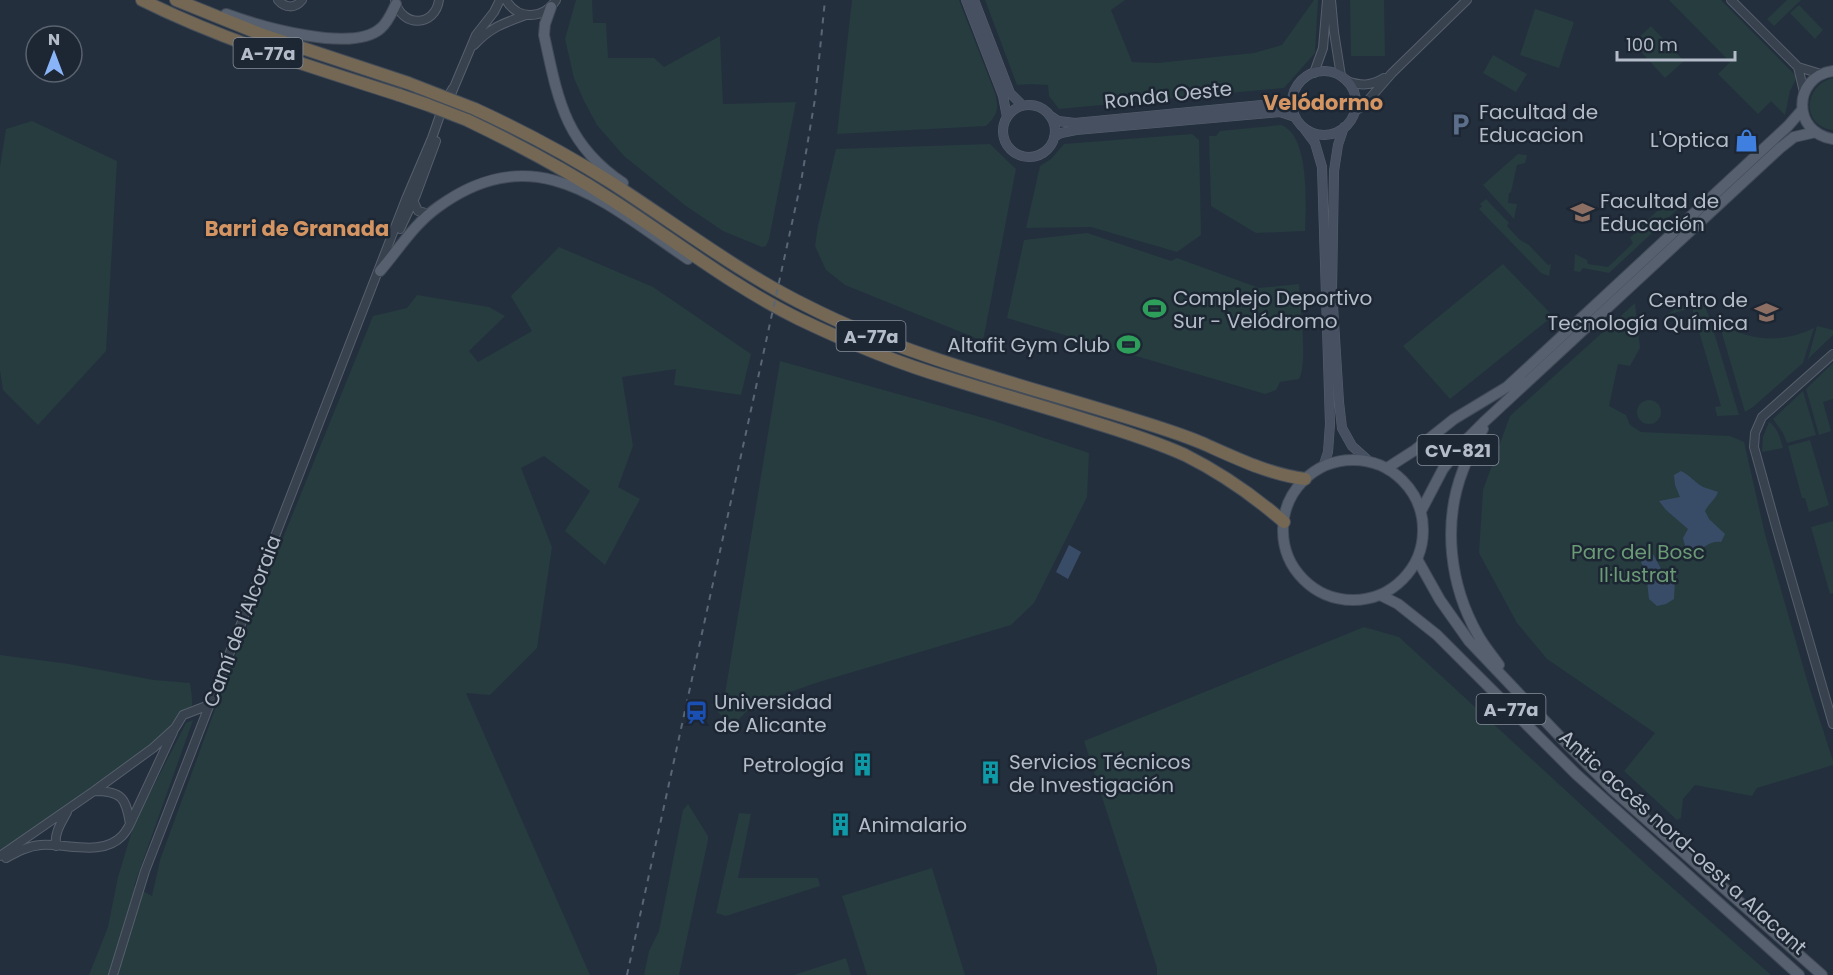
<svg xmlns="http://www.w3.org/2000/svg" width="1833" height="975" font-family="Poppins,sans-serif">
<style>
.green{fill:#263c3f}
.water{fill:#394c67}
.lines{fill:none;stroke-linecap:round;stroke-linejoin:round}
.tertiary-casing{stroke:#565f6c;stroke-width:10}
.secondary-casing{stroke:#565f6c;stroke-width:10}
.primary-casing{stroke:#414a57;stroke-width:12}
.motorway-casing{stroke:#434c59;stroke-width:14}
.tertiary{stroke:#38414e;stroke-width:8}
.secondary{stroke:#465061;stroke-width:9}
.primary{stroke:#56606e;stroke-width:10}
.motorway{stroke:#746855;stroke-width:12}
.rail{stroke:#5a6575;stroke-width:2;stroke-dasharray:6 6;stroke-linecap:butt}
.motorway-bridge-casing{stroke:#434c59;stroke-width:14;stroke-linecap:butt}
.motorway-bridge{stroke:#746855;stroke-width:12}
.labels{text-anchor:middle;dominant-baseline:central;stroke-width:5;stroke-linejoin:round;paint-order:stroke}
.shield{fill:#1d2633;stroke:#878f9c;stroke-width:1.5}
.shield-label{font-size:18px;font-weight:bold;fill:#b4bcc9}
.street-label{font-size:20px;fill:#b4bcc9;stroke:#1d2633}
.poi-label{font-size:20px;fill:#b4bcc9;stroke:#1d2633;text-anchor:start}
.park-label{font-size:20px;fill:#6b9a76;stroke:#1d2633}
.neighbourhood-label{font-size:21px;font-weight:bold;fill:#d59563;stroke:#1d2633}
</style>
<rect width="100%" height="100%" fill="#242f3e"/>
<!-- green -->
<path class="green" d="M576,0H592L593,23H606L608,58H654L664,67L720,36L723,104L796,102L769,239L766,246L762,247L723,231L686,206L624,156L597,125L584,101L574,78L565,39Z
M852,0H959L995,93C999,108 998,115 986,126L837,134Z
M985,0H1125L1111,10L1132,62L1157,63L1254,53L1282,45L1314,0H1318L1315,53L1284,88L1059,109L1049,96L1048,85L1030,84L1017,85Z
M1350,0H1384L1385,56H1351Z
M1669,0H1721L1797,77L1790,91L1785,115L1771,101L1758,114L1718,74L1730,62Z
M1787,0H1801L1774,26L1767,19Z
M1799,5L1823,30L1815,39L1790,13Z
M1535,9L1574,22L1559,68L1520,55Z
M1651,26L1684,61L1665,78L1633,43Z
M1493,55L1527,74L1516,92L1483,73Z
M1833,78V130C1801,126 1803,85 1833,78Z
M32,121L117,161L106,351L38,425L3,390L0,370V167L6,129Z
M1281,125C1310,135 1306,206 1305,231L1256,233L1211,206L1209,136H1216L1220,131Z
M1192,134L1199,140L1201,235L1177,252L1091,227L1026,228L1040,166L1051,159L1064,144Z
M990,144L1016,169L983,341L845,285L826,270L815,246L818,226L836,149Z
M1518,154L1527,155L1525,163L1517,165L1511,192L1509,193L1508,203L1517,204L1514,219L1483,185Z
M1486,199L1509,223L1507,226L1520,240L1529,245L1548,265L1551,264L1549,276L1541,273L1479,209L1482,206L1480,204Z
M1663,205L1679,208L1609,273L1583,268L1580,272L1574,271L1575,254L1587,260L1588,264L1608,267L1633,243L1630,238Z
M1087,233L1171,261L1177,258L1259,288L1299,284C1300,304 1308,364 1299,379L1280,382L1276,390L1265,394L1007,318L1024,240Z
M559,247L653,287L751,354L741,395L674,385L676,369L622,377L633,446L618,487L640,499L605,565L565,531L590,491L544,456L521,468L552,547L537,648L490,695L466,693L590,975H89L108,927L118,877L134,824L186,723L193,720L134,886L152,896L160,860L229,671L373,316L407,308L417,295L489,307L505,316L469,351L478,362L532,331L511,296Z
M1503,264L1553,316L1450,399L1403,346Z
M1701,296L1710,319L1739,415L1717,416L1715,407L1721,406L1692,308L1663,316Z
M1635,303L1640,348L1630,366L1618,364L1609,406L1626,415L1630,425L1641,432L1730,436L1744,442L1765,534L1807,680L1833,761V765L1757,788L1752,796L1695,785L1683,799L1681,818L1677,820L1624,771L1655,733L1547,659L1517,623L1479,553L1483,490L1510,416Z
M1719,323C1750,341 1781,344 1814,328L1803,363L1753,407L1745,412Z
M1817,326L1833,330V335L1808,359Z
M780,361L991,420L1089,453L1087,497L1034,603L1011,625L819,682L753,705L731,727L711,704L723,706Z
M1833,363V399L1823,402L1831,431L1819,435L1806,389Z
M1803,391L1816,435L1787,443L1783,433L1773,419Z
M1637 412a12 12 0 1 1 24 0a12 12 0 1 1-24 0Z
M1769,422C1778,428 1780,438 1783,448L1762,452L1763,437Z
M1810,440L1829,505L1809,512L1805,498H1802L1788,446Z
M1833,521V593L1830,594L1811,527Z
M1364,627L1399,637L1650,868L1771,975H1157V968L1084,741Z
M0,655L69,664L154,680L190,683C194,710 194,709 175,728L0,856Z
M688,804L708,836V840L679,975H644L649,951L659,931L683,810Z
M739,813L751,814L738,878H818L820,886L726,916L716,913Z
M932,868L965,975H867L842,896Z
M846,958L851,975H794Z"/>
<!-- water -->
<path class="water" d="M1681,471C1690,475 1694,482 1703,487C1708,489 1713,490 1718,492C1715,500 1709,503 1705,511L1709,519L1725,534L1721,542C1704,540 1705,556 1685,546L1683,538L1688,529L1666,510L1659,501L1680,497L1675,485L1674,475Z
M1069,545L1081,552L1068,579L1056,572Z
M1649,554H1653L1665,576H1671L1675,580L1674,599L1666,604L1657,606L1649,599L1646,572L1641,562V558Z"/>
<g class="lines">
<defs>
<path id="tertiary" d="M278,0C285,8 295,9 302,0
M506,0C518,21 544,19 556,0
M1331,0L1334,32L1341,76
M1731,0L1798,67L1821,74
M395,1C402,28 435,27 439,0
M474,45C491,27 504,23 526,15
M1798,67L1804,92
M1314,73L1323,48L1327,0
M1347,81C1361,86 1371,86 1384,78
M452,92L476,35L494,12L500,0
M1355,111L1364,105L1392,73L1467,0
M412,198L418,211L430,214
M400,229L416,195L436,141
M1833,354L1762,417L1755,433L1754,447L1777,530L1833,724
M130,824L173,732
M56,846C54,833 61,823 67,812
M0,856L94,791L153,748L175,728L183,715L209,705
M6,858C17,852 28,846 41,845C66,843 102,857 122,836C125,833 128,828 130,824C126,798 122,791 94,791
M113,975L145,871L406,199L432,138L445,101L453,88"/>
<path id="secondary" d="M966,0L1003,96L1007,117
M974,0L1010,93L1022,105
M1292 103a32 32 0 1 1 64 0a32 32 0 1 1-64 0Z
M1003 131a26 26 0 1 1 52 0a26 26 0 1 1-52 0Z
M1049,115L1058,121L1075,123L1292,102
M1303,127L1315,143L1322,167L1330,424L1328,452L1323,467
M1344,127L1338,145L1334,171L1332,290L1339,402L1342,428L1352,446L1370,462
M1054,137L1061,133L1076,130L1280,112L1295,117"/>
<path id="primary" d="M551,7L545,24L544,35C558,100 565,144 623,183
M226,14C259,26 353,54 381,28C388,22 392,12 396,4
M1833,71C1792,77 1792,133 1833,139
M380,271C399,249 414,224 438,207C537,135 606,204 688,259
M1483,429C1476,442 1468,456 1463,470C1442,524 1450,586 1478,635C1484,646 1492,655 1499,665
M1283 530a70 70 0 1 1 140 0a70 70 0 1 1-140 0Z
M1387,468L1415,450L1454,419L1507,387L1788,126L1802,110
M1421,511L1443,469L1463,443L1484,422L1780,148L1794,137L1816,132
M1417,559L1440,600L1469,641L1566,743L1613,790L1822,975
M1380,595L1398,604L1437,635L1576,774L1799,975"/>
<path id="motorway" d="M142,0C224,41 312,67 399,95
M176,0L263,35L408,83
M475,109C523,131 568,155 612,183C677,225 738,272 807,306C913,360 1032,387 1145,423C1164,429 1183,435 1202,443C1236,458 1268,474 1305,479
M467,120C517,144 566,170 612,200C674,240 732,286 799,319C847,342 897,363 948,378C995,393 1042,406 1089,421C1122,431 1154,441 1185,455C1221,473 1254,496 1284,522"/>
</defs>
<!-- tertiary casing -->
<use href="#tertiary" class="tertiary-casing"/>
<!-- secondary casing -->
<use href="#secondary" class="secondary-casing"/>
<!-- primary casing -->
<use href="#primary" class="primary-casing"/>
<!-- motorway casing -->
<use href="#motorway" class="motorway-casing"/>
<!-- tertiary -->
<use href="#tertiary" class="tertiary"/>
<!-- secondary -->
<use href="#secondary" class="secondary"/>
<!-- primary -->
<use href="#primary" class="primary"/>
<!-- motorway -->
<use href="#motorway" class="motorway"/>
<!-- rail -->
<path class="rail" d="M627,975L801,182L815,99L825,0"/>
<defs>
<path id="motorway-bridge" d="M408,83L475,109
M399,95L428,105L467,120"/>
</defs>
<!-- motorway-bridge casing -->
<use href="#motorway-bridge" class="motorway-bridge-casing"/>
<!-- motorway-bridge -->
<use href="#motorway-bridge" class="motorway-bridge"/>
</g>
<!-- icons -->
<defs>
<symbol id="parking-bare" viewBox="-9 -9 18 18"><path d="M-3.5-5.5H1a3.5 3.5 0 0 1 0 7H-1V5.5H-3.5ZM-1-3.4V-.6H.8a1.4 1.4 0 0 0 0-2.8Z" fill="#5c6f8a" stroke="#1d2633" stroke-width="2.5" paint-order="stroke"/></symbol>
<symbol id="shop-bare" viewBox="-9 -9 18 18"><path d="M-5-2.5h2.3a2.7 3.5 0 0 1 5.4 0H5L5.5 6h-11ZM-1.5-2.5h3a1.5 2.3 0 0 0-3 0Z" fill="#3f7fe0" stroke="#1d2633" stroke-width="2.5" paint-order="stroke"/></symbol>
<symbol id="university-bare" viewBox="-9 -9 18 18"><path d="M0-5L7-2L0 1L-7-2ZM-4 1L0 2.5L4 1V4Q0 6-4 4Z" fill="#8d6e63" stroke="#1d2633" stroke-width="2.5" paint-order="stroke"/></symbol>
<symbol id="stadium-bare" viewBox="-9 -9 18 18"><path d="M0-5a6.5 5 0 1 0 0 10a6.5 5 0 1 0 0-10ZM-3.5-1.8h7v3.6h-7Z" fill="#2e9e5b" stroke="#1d2633" stroke-width="2.5" paint-order="stroke"/></symbol>
<symbol id="station-bare" viewBox="-9 -9 18 18"><path d="M-3-6H3Q5-6 5-4V2Q5 4 3 4L4.5 6H3L1.5 4h-3L-3 6H-4.5L-3 4Q-5 4-5 2V-4Q-5-6-3-6ZM-3.5-4v3h7v-3ZM-3.5 1v1.5H-2V1ZM2 1v1.5H3.5V1Z" fill="#1a4fb4" stroke="#1d2633" stroke-width="2.5" paint-order="stroke"/></symbol>
<symbol id="building-bare" viewBox="-9 -9 18 18"><path d="M-4-6H4V6H1V3H-1V6H-4ZM-2.5-4.3h1.7v1.8h-1.7ZM.8-4.3h1.7v1.8H.8ZM-2.5-1h1.7V.8h-1.7ZM.8-1h1.7V.8H.8Z" fill="#0f9aa8" stroke="#1d2633" stroke-width="2.5" paint-order="stroke"/></symbol>
</defs>
<g fill-rule="evenodd">
<use href="#parking-bare" x="1444" y="108" width="33" height="33"/>
<use href="#shop-bare" x="1730" y="124" width="33" height="33"/>
<use href="#university-bare" x="1566" y="196" width="33" height="33"/>
<use href="#stadium-bare" x="1138" y="292" width="33" height="33"/>
<use href="#university-bare" x="1750" y="296" width="33" height="33"/>
<use href="#stadium-bare" x="1112" y="328" width="33" height="33"/>
<use href="#station-bare" x="680" y="696" width="33" height="33"/>
<use href="#building-bare" x="846" y="748" width="33" height="33"/>
<use href="#building-bare" x="974" y="756" width="33" height="33"/>
<use href="#building-bare" x="824" y="808" width="33" height="33"/>
</g>
<g class="labels">
<!-- shield labels -->
<g class="shield">
<rect x="233.5" y="38" width="69" height="30" rx="4.5"/>
<rect x="836.5" y="321" width="69" height="30" rx="4.5"/>
<rect x="1417.5" y="435" width="81" height="30" rx="4.5"/>
<rect x="1476.5" y="694" width="69" height="30" rx="4.5"/>
</g>
<g class="shield-label">
<text x="268" y="53">A-77a</text>
<text x="871" y="336">A-77a</text>
<text x="1458" y="450">CV-821</text>
<text x="1511" y="709">A-77a</text>
</g>
<!-- street labels -->
<g class="street-label">
<text transform="translate(1168 95) rotate(-6)">Ronda Oeste</text>
<text transform="translate(242 621) rotate(-69)">Camí de l'Alcoraia</text>
<text transform="translate(1683 842) rotate(42)">Antic accés nord-oest a Alacant</text>
</g>
<!-- poi labels -->
<g class="poi-label">
<text x="1479" y="112">Facultad de<tspan x="1479" dy="23">Educacion</tspan></text>
<text x="1729" y="140" text-anchor="end">L'Optica</text>
<text x="1600" y="201">Facultad de<tspan x="1600" dy="23">Educación</tspan></text>
<text x="1173" y="298">Complejo Deportivo<tspan x="1173" dy="23">Sur - Velódromo</tspan></text>
<text x="1748" y="300" text-anchor="end">Centro de<tspan x="1748" dy="23">Tecnología Química</tspan></text>
<text x="1110" y="345" text-anchor="end">Altafit Gym Club</text>
<text x="714" y="702">Universidad<tspan x="714" dy="23">de Alicante</tspan></text>
<text x="1009" y="762">Servicios Técnicos<tspan x="1009" dy="23">de Investigación</tspan></text>
<text x="844" y="765" text-anchor="end">Petrología</text>
<text x="858" y="825">Animalario</text>
</g>
<!-- park labels -->
<g class="park-label">
<text x="1638" y="552">Parc del Bosc<tspan x="1638" dy="23">Il·lustrat</tspan></text>
</g>
<!-- neighbourhood labels -->
<g class="neighbourhood-label">
<text x="1323" y="102">Velódormo</text>
<text x="297" y="228">Barri de Granada</text>
</g>
</g>
<!-- north arrow -->
<g transform="translate(54 54)"><circle r="28" fill="#1d2633" stroke="#59626f" stroke-width="1.5"/>
<path d="M0-4.5L10 22L0 15L-10 22Z" fill="#8ab4f8"/>
<text y="-9" font-size="16" font-weight="bold" text-anchor="middle" fill="#b4bcc9">N</text>
</g>
<!-- scale -->
<path d="M1617 51v9h118v-9" fill="none" stroke="#b4bcc9" stroke-width="3"/>
<text x="1626" y="51" font-size="18" fill="#b4bcc9" stroke="#1d2633" stroke-width="4.5" paint-order="stroke">100 m</text>
</svg>
